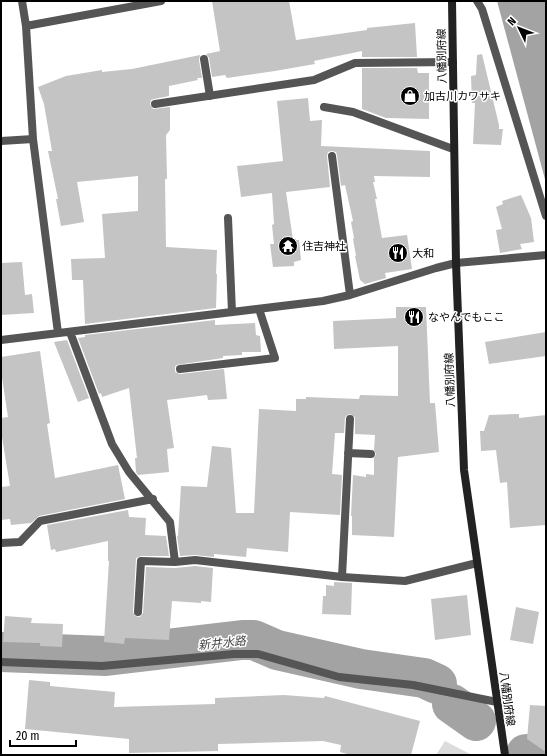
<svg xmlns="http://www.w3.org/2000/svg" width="547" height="756" font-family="'Fira Sans Condensed','Noto Sans JP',sans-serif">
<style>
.green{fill:#dcdcdc}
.water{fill:#a3a3a3}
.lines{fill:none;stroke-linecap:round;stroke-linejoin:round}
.river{stroke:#a3a3a3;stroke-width:40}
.building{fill:#c4c4c4}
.minor{stroke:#555;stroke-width:8}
.secondary{stroke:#222;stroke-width:8}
.labels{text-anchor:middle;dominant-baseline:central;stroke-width:3;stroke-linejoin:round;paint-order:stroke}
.street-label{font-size:11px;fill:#000;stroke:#fff}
.poi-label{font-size:11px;fill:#000;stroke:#fff;text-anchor:start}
.water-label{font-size:12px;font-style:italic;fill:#444;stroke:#fff}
</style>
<rect width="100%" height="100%" fill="#fff"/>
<!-- green -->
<path class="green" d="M445,741L472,755H436Z"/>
<!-- water -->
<path class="water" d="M497,1H546V183Z"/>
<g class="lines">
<!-- river -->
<path class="river" d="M1,652L106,656L242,640H254L277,650L361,669L424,678L437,684
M452,704L476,721
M526,754L527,755"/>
</g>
<!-- building -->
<path class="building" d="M212,1H289L296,40L367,30V28L415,23L417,57H362V51L314,61L315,64L275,71L227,78L225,75L212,77L209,58L206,54L220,51Z
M482,54L499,125V129H503L501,145L473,144L475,103H472L471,76L476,75L477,55Z
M200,55L199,60L202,78H197L198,80L169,86V96L154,99L151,100L150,104L153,109L170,107V130L166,135L167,179H165L166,247L217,250L216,274H217L216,308L85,324L83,280H72L71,259L105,258L102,214L138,211V176L77,182L84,222L61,226L56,199H58L48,151H52L44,104L38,87L66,76L102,70V72L132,69Z
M362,68H417L418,73H429V119L386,118L362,109Z
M308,98L310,121L322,120L321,146L430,151V177L374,176L375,182H373L377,199H375L382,238L407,235L412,269L385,273L386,278L365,284L360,280L355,256H356L353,239L354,238L351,222L353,221L345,185L341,186L337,155L336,152L332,151L328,152L327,156L330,187L286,192L293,240H299L301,260L294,262V266L273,267L270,244H274L272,225L274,224L272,193L241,197L237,166L283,161L277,101Z
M521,195L531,218L534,242L520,244L522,249L500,253L496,230L502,229L496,207L503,204L502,201Z
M22,262L25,295L32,294L34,313L1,315V263Z
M396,307H426L430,403H435L439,452L398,457L394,537L352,535V516H351L353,475L366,477V474L374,475V458L376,454L374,450L375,435L355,434V417L350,414L346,416L345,418L344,433H335L332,474L342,475L340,515L290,512L288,552L247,548L246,557L214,554V557L195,555L180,556L177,536H178L181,486L207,487L212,446L231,448L236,513H254L259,409L296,411V399H306V397L359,399L360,395L398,396V346L334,349L333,321L396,318Z
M215,320V325L255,323L256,335L260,336L261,352H242V355L223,356V358L176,365L175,367V372L180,374L224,369L227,399L208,400L207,395L167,400L174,448L167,449L169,472L138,475L136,472L135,458H137L129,388L102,397L101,393L99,394L78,338L85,337V335Z
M546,332V356L489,364L485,342Z
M67,340L89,398L78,402L54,342Z
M40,351L50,423L47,424L55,478L118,465L125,499L39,516L31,523L11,525L10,519L1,520V487L10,486L1,431V418L8,417L1,371V357Z
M519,414V418L546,415V525L510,528L507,482L500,483L496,450L481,451L480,431H484L489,415Z
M128,510L129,517L146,518L145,535L166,536L169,556H141L136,558L133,612L135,616L140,617L143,613L146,567L175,568L195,566L213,568L211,602L201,601V603L172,601L169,640L125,638L124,644L104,642L109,561H108V541L56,552L55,549L51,550L47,525Z
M334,582L352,583L351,615L322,614L323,596H326V585L334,586Z
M467,595L471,635L435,640L431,599Z
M516,607L539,612L533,644L510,640Z
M5,616L32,618L31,623L63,624L62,647L40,646V643L3,642Z
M29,680L50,682V686L115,692L114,707L215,704V698L284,695L324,698L325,696L420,721L411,755H351L340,752L341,745L323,741L218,744V751L129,753V739L25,729Z
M530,705L546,706V752L527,739Z"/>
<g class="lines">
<!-- minor -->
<path class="minor" d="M22,1L26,26L33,139L58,333
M477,1L482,9L546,216
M26,26L161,1
M204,59L210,96
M155,104L314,80L355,63L453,62
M324,107L353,112L453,149
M1,141L33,139
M332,156L350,295
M228,218L232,312
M70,332L112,444L129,472L170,522L175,562
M1,340L323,301L350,295L436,268L456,263L546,255
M180,369L275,358L259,309
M348,453L371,454
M1,543L20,542L40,521L153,499
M342,577L350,419
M138,612L141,561L175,562L195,560L342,577L405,581L477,563
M1,662L102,666L234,654H258L339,677L413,685L497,702"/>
<!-- secondary -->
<path class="secondary" d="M452,1L456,263L464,470L505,755"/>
</g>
<!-- icons -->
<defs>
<symbol id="shop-disc" viewBox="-11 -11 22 22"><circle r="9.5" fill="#000" stroke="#fff"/><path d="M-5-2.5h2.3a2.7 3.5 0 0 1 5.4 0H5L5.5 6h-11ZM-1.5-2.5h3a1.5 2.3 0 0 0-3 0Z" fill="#fff"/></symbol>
<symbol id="temple-disc" viewBox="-11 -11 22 22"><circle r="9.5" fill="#000" stroke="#fff"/><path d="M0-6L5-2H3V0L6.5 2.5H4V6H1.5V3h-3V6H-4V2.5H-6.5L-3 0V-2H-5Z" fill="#fff"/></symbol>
<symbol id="restaurant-disc" viewBox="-11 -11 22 22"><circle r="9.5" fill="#000" stroke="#fff"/><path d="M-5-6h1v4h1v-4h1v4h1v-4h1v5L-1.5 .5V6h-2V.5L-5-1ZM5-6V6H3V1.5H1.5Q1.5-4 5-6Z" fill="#fff"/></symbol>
</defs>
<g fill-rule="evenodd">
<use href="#shop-disc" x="399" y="85" width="22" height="22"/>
<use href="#temple-disc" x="277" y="235" width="22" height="22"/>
<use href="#restaurant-disc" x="387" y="242" width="22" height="22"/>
<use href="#restaurant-disc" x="403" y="306" width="22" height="22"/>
</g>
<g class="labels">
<!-- street labels -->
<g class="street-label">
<text transform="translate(442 56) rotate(-91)">八幡別府線</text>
<text transform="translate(450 380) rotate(-92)">八幡別府線</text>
<text transform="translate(507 699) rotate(82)">八幡別府線</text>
</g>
<!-- poi labels -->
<g class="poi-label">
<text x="424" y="96">加古川カワサキ</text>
<text x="302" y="246">住吉神社</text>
<text x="412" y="253">大和</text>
<text x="428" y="317">なやんでもここ</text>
</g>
<!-- water labels -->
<g class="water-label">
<text transform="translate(222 643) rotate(-6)">新井水路</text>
</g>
</g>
<!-- border -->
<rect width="547" height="756" fill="none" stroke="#000000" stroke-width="4"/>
<!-- north arrow -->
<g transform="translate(519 28) rotate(313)" stroke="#ffffff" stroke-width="3" paint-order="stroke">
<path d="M0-3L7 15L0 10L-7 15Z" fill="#000000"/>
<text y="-6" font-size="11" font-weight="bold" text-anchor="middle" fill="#000000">N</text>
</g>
<!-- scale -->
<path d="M10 740v6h66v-6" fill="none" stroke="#000000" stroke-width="2"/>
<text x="16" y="740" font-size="12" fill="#000000" stroke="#ffffff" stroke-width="3" paint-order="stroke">20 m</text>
</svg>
